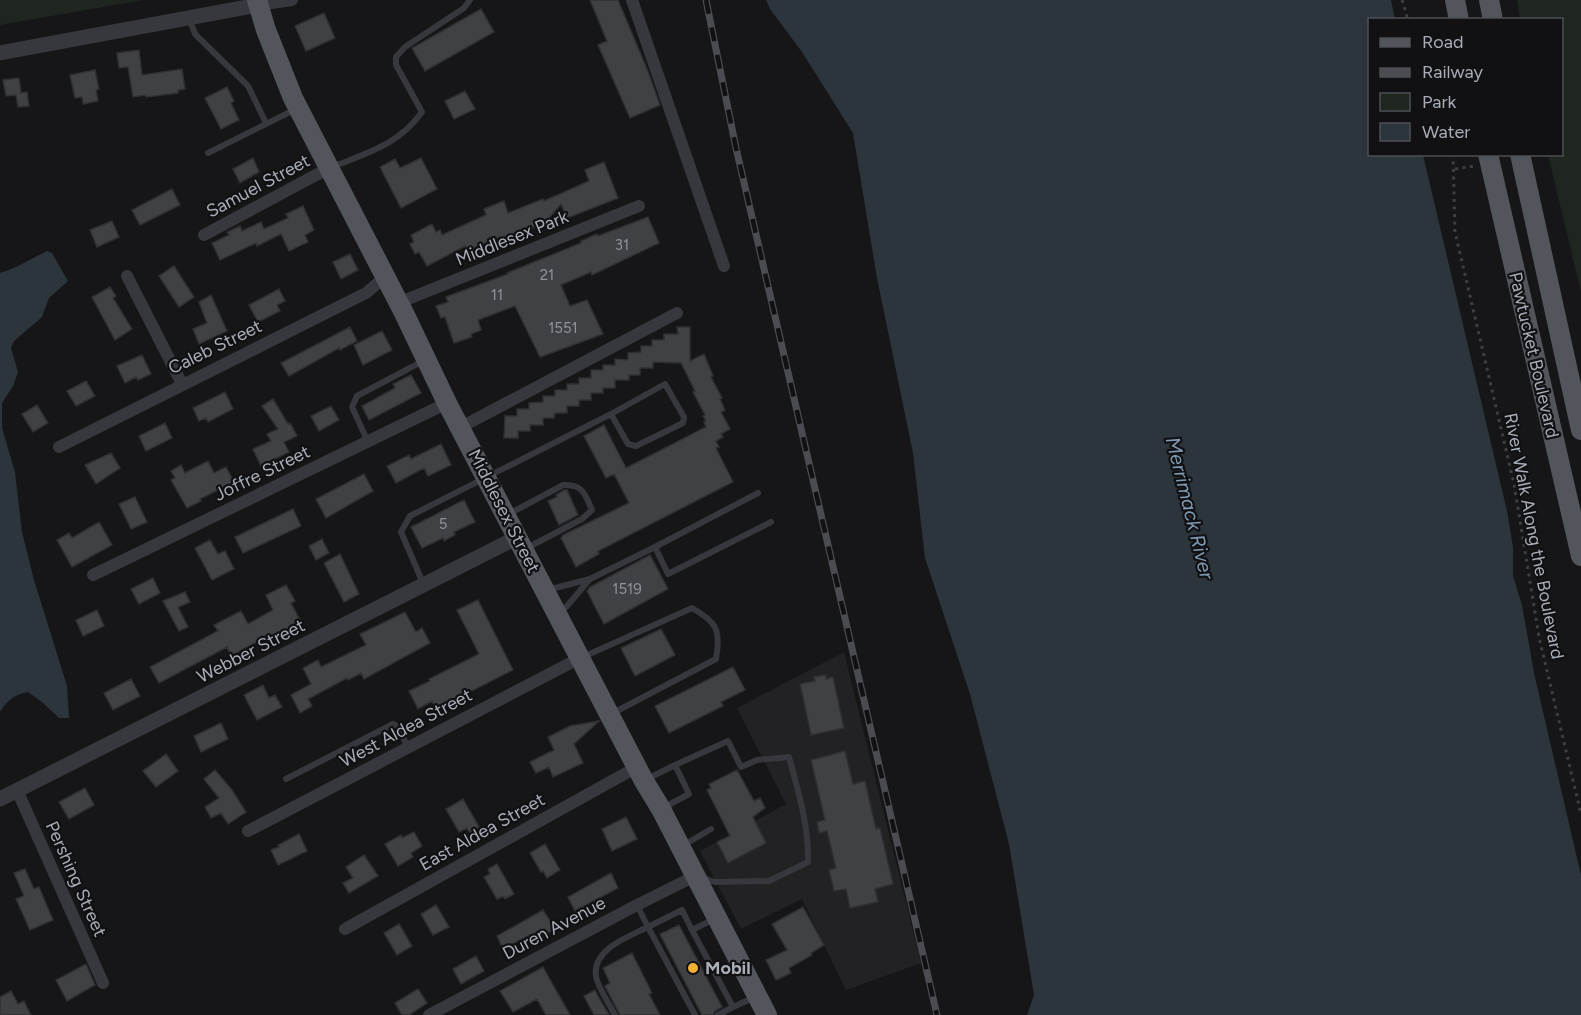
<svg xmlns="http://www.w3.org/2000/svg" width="1581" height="1015" font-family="Figtree,sans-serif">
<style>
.built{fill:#222225}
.green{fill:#1e261f}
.water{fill:#2c353c}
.building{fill:#404145;stroke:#303034;stroke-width:1.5}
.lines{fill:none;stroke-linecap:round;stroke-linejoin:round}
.path{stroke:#3d3f44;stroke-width:3;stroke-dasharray:3 4.5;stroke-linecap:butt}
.service{stroke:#37383d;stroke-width:6}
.minor{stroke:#37383d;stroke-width:12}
.tertiary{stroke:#37383d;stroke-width:15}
.primary{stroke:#53555c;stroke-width:20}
.rail-casing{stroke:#4a4c52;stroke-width:7}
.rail{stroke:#111113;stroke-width:4.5;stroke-dasharray:14;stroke-linecap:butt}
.poi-dot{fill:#f2b134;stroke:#111113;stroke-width:2}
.labels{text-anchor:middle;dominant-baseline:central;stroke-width:4.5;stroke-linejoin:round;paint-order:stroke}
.number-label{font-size:15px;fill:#8e929b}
.street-label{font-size:18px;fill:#a8adb8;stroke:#111113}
.poi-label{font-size:18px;font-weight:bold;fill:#a8adb8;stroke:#111113;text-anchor:start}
.water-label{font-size:20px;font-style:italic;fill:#7f9bb3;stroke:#111113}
</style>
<rect width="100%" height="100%" fill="#161618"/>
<!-- built -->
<path class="built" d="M844,652L921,963L846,990L802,899L741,929L700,851L786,804L737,708Z"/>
<!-- green -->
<path class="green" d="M0,0H143L0,25Z
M1517,0H1581V292L1548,155L1562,154V20L1520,19Z"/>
<!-- water -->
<path class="water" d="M766,0H1391L1395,19L1370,20V154L1423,155L1507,511L1513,547V576L1522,605L1534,673L1581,875V1015H1027L1034,995L1009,844L970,694L925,558L913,453L877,278L853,133L802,52L770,9Z
M47,251L52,253L68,281L49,298L42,317L14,341L11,348L18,372L13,386L2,403V428L15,472L22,532L34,580L67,686L69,718H59L42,702L28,692C13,695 8,700 0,712V273L14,268Z"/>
<!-- building -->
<path class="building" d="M590,0H618L647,69L660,105L630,118L598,45L607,41Z
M481,9L494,32L425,71L412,48Z
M324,13L335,38L306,51L295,26Z
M139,50L142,75L182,69L185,89L178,90V93L146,97L145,95L133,97L128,67L119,68L117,53Z
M95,70L99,89L96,90L98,101L83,104L82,97L75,98L70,75Z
M19,78L21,93L27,92L29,106L18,107L16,95L6,96L3,80Z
M227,87L234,101L231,103L239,120L221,129L205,98Z
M465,91L475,109L454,119L445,101Z
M253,158L259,172L240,183L233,169Z
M421,158L437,189L401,208L380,167L395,159L400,168Z
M604,162L618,198L567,218L561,204L544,224L500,240L499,237L467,251L465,246L427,266L419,252L415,254L410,244L414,242L411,235L432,224L436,232L440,230L442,235L486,215L484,209L504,201L508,213L543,199L544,201L589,181L585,170Z
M172,189L180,205L140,225L132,210Z
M303,206L314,230L305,235L308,242L289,251L281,234L257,246L256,243L220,260L212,243L229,235L227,232L240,226L242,231L261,222L264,229L288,218L286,214Z
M648,217L659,243L592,275L591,272L561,285L570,306L587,300L603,334L540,357L515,306L478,320L481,330L471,334L472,337L454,343L445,317L441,318L436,306L448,302L446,297L508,274L507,273L581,243V241L597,234L598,236Z
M112,221L119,237L97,247L90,230Z
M350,254L358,270L341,279L333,262Z
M174,266L194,297L179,307L159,276Z
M110,287L116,296L113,298L132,329L115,340L92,297Z
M279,289L285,301L277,305L280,311L258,322L249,305Z
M211,295L227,331L199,344L193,329L207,323L199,302Z
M350,327L357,341L340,350L339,348L289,376L281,363Z
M677,327H690V361L704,354L713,376L711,377L722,398L720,399L725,410L721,412L730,429L721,434L723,437L716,441L719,447L716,448L733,482L598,551L599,554L576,567L561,538L563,535L629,503L614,474L606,478L584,436L604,425L626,468L706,427L704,422L706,421L703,416L705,415L693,392L695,391L681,363L653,362V368H640V375H629V380H615V388H603V393H591V400H579V406H567V413H555L554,418H543V425H530V431H518V438H504L505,416H517V409H529V403L543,402V396H555V390H567V384H579V378H591V370H603V365H615V359L628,360V353L641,352V346H652V340H664V334H678Z
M382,331L392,350L363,365L354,345Z
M142,355L151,374L138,380L136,377L125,383L117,366Z
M411,375L421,393L369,420L362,406L395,388L393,384Z
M86,381L95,396L76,406L67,391Z
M225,392L233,409L208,422L206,418L199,421L193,408Z
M273,399L288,424L290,423L297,436L284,442L289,452L261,466L253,449L271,441L267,434L278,429L262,406Z
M37,405L48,423L33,432L22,414Z
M331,406L339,420L319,431L311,416Z
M165,423L172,438L146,451L139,436Z
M441,444L451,465L428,476L424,468L396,483L387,466L409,455L411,459Z
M111,453L120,468L96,484L85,465Z
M208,461L214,473L226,467L234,482L200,499L201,501L187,508L171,480L175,478L171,471L181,465L185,473Z
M364,474L373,491L326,518L316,499Z
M564,490H567L578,515L559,525L548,501L557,497L556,495Z
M135,497L147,522L131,529L119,504Z
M464,500L475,522L454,532L455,535L444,541L443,538L422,548L411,527Z
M293,509L301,526L243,553L235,537Z
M99,522L112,545L72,567L57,540L69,533L72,538Z
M322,539L329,553L316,560L309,546Z
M210,540L218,554L225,551L234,569L212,580L195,548Z
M340,554L359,594L344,602L324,563Z
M650,555L668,589L604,624L587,591L590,587Z
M153,578L160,593L139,604L131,589Z
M286,585L295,601L291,603L302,624L267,642L264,638L231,656L227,647L159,683L150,667L218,631L214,625L241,611L248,624L273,610L266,595Z
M185,592L190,602L178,607L188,627L179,631L163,601Z
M478,600L513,670L436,709L432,701L418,709L409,691L430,681L429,679L479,654L457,610Z
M97,610L104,626L83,636L76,620Z
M405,612L416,632L422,628L430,643L364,679L361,673L348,680L347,678L308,699L312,706L300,713L291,695L311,684L303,668L318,660L321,667L366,645L360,634Z
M661,629L675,655L635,676L621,648Z
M733,667L745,690L721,702L723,706L669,733L655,706Z
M826,675V679L833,677L834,682L844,728L811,735L800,684L815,681L814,677Z
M131,679L140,696L113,710L104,693Z
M263,685L269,698L275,695L282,707L257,720L244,695Z
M599,721L574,744L583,763L553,777L549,767L536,773L530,762L554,750L548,737L570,726Z
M221,723L228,739L201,752L194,736Z
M845,751L853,784L865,781L876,829L880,828L893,884L875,889L878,902L850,908L846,889L834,891L829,870L836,868L827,831L819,833L817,822L825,820L811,760Z
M166,754L178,771L156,787L143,771Z
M215,770L232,790L246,812L228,824L221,813L211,818L205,807L219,798L204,779Z
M737,770L754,801L760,798L765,808L753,817L766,843L728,863L717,842L730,836L707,790L711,788L709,784Z
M85,788L94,805L69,819L59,802Z
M463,799L479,827L470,833L467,828L459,832L446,809Z
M626,817L637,839L612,851L602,829Z
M414,832L422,846L411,853L413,857L398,866L385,844L401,835L402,838Z
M299,834L307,851L278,865L271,850L279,847L278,845Z
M545,844L560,870L547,878L543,871L541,872L530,853Z
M364,855L378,876L349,893L343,883L353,878L346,867Z
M497,864L514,894L505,899L504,896L497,899L484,877L490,874L488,869Z
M25,869L34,889L39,887L53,920L30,930L16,899L24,896L14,873Z
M611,873L618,888L575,911L568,897Z
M436,905L449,927L433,935L421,914Z
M803,907L824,945L811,953L812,955L789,968L791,973L776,980L766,960L787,950L772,924Z
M543,910L555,929L533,941L530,935L503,949L497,936Z
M399,924L412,946L397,955L384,933Z
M679,925L722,1007L715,1011L713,1015H702L660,934Z
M632,953L652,993L649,994L660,1015H620L605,986L610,983L603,968Z
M476,956L484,971L461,984L453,969Z
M86,964L95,985L67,1001L56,980Z
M543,967L570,1015H546L537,999L513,1012L500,991Z
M418,989L427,1003L409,1015H402L395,1003Z
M595,990L599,998L609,1015H594L584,996Z
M11,991L18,1004L24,1001L31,1015H0V997Z"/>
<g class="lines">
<!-- path -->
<path class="path" d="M1402,0L1408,20
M1453,154L1455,232L1514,484L1539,637L1581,814
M1455,169L1474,166"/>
<!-- service -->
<path class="service" d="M189,18L195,34L248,86L266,123
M208,153L296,109
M332,167C369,152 398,145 422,112L396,65V57L405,47L464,8L470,0
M368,442L352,407L357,396L423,361
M507,515L563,485C583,484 585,494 592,510L582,519L525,549
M655,547L758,493
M590,579L655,547L668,574L771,522
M423,583L401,532L410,516L611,414L628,444L636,446L683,423L684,417L665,384L611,414
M547,590L590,579L561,613
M583,657L692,608C717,622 721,630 716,659L613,713
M675,765L728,741L741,767L757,760L789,757C798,791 809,826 808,862L769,881L715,882L703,878
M286,779L393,724L397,726L408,747
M647,779L675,765L689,794L663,808
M684,845L711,829
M637,905L648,927L682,910L692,930L714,919
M692,930L733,1007L755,997
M615,1015C610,1005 597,986 596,976C592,949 630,936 648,927L695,1015
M718,1015L733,1007"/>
<!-- minor -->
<path class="minor" d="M632,0L724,266
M258,5L292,0
M204,235L329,168
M127,276L182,384
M398,303L639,206
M461,427L677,313
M59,447L366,293L385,277
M93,575L447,403
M17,790L103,983
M248,831L580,658
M345,929L637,767
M429,1015L637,905L697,875"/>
<!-- tertiary -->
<path class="tertiary" d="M0,53L258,5
M0,799L518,537"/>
<!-- primary -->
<path class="primary" d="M257,0L266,30L293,98L404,313L447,403L644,781L661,809L767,1015
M1455,0L1459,20
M1489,0L1493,20
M1488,154L1581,556
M1520,154L1581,430"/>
<defs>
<path id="rail" d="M706,0L736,148L937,1015"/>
</defs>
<!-- rail casing -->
<use href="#rail" class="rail-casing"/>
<!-- rail -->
<use href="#rail" class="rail"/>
</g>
<!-- markers -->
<circle class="poi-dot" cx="693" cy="968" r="6"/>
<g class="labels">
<!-- number labels -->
<g class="number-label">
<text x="622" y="245">31</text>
<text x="547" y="275">21</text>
<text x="497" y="295">11</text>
<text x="563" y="328">1551</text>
<text x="443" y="524">5</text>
<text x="627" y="589">1519</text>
</g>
<!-- street labels -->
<g class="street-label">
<text transform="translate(258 186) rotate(-28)">Samuel Street</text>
<text transform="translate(512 238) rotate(-22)">Middlesex Park</text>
<text transform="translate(215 347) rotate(-26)">Caleb Street</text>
<text transform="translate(1534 355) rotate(77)">Pawtucket Boulevard</text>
<text transform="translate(262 473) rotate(-26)">Joffre Street</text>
<text transform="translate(504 511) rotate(63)">Middlesex Street</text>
<text transform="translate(1534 536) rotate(79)">River Walk Along the Boulevard</text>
<text transform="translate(251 651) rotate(-27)">Webber Street</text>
<text transform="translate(406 728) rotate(-28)">West Aldea Street</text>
<text transform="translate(482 832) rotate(-29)">East Aldea Street</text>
<text transform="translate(76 879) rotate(66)">Pershing Street</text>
<text transform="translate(554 928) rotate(-28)">Duren Avenue</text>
</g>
<!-- poi labels -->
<g class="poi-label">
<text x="705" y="968">Mobil</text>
</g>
<!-- water labels -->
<g class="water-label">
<text transform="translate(1190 508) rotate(76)">Merrimack River</text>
</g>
</g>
<!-- legend -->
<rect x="1368" y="18" width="195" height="138" fill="#111113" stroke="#4d4f55" stroke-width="1.5"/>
<rect x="1380" y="38" width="30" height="9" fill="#53555c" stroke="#4d4f55" stroke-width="1.5"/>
<text x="1422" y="48" font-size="18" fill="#a8adb8">Road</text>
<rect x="1380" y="68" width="30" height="9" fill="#4a4c52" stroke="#4d4f55" stroke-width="1.5"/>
<text x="1422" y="78" font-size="18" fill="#a8adb8">Railway</text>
<rect x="1380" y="93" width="30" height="18" fill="#1e261f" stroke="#4d4f55" stroke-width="1.5"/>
<text x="1422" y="108" font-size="18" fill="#a8adb8">Park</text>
<rect x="1380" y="123" width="30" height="18" fill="#2c353c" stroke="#4d4f55" stroke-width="1.5"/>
<text x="1422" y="138" font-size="18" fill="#a8adb8">Water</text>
</svg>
